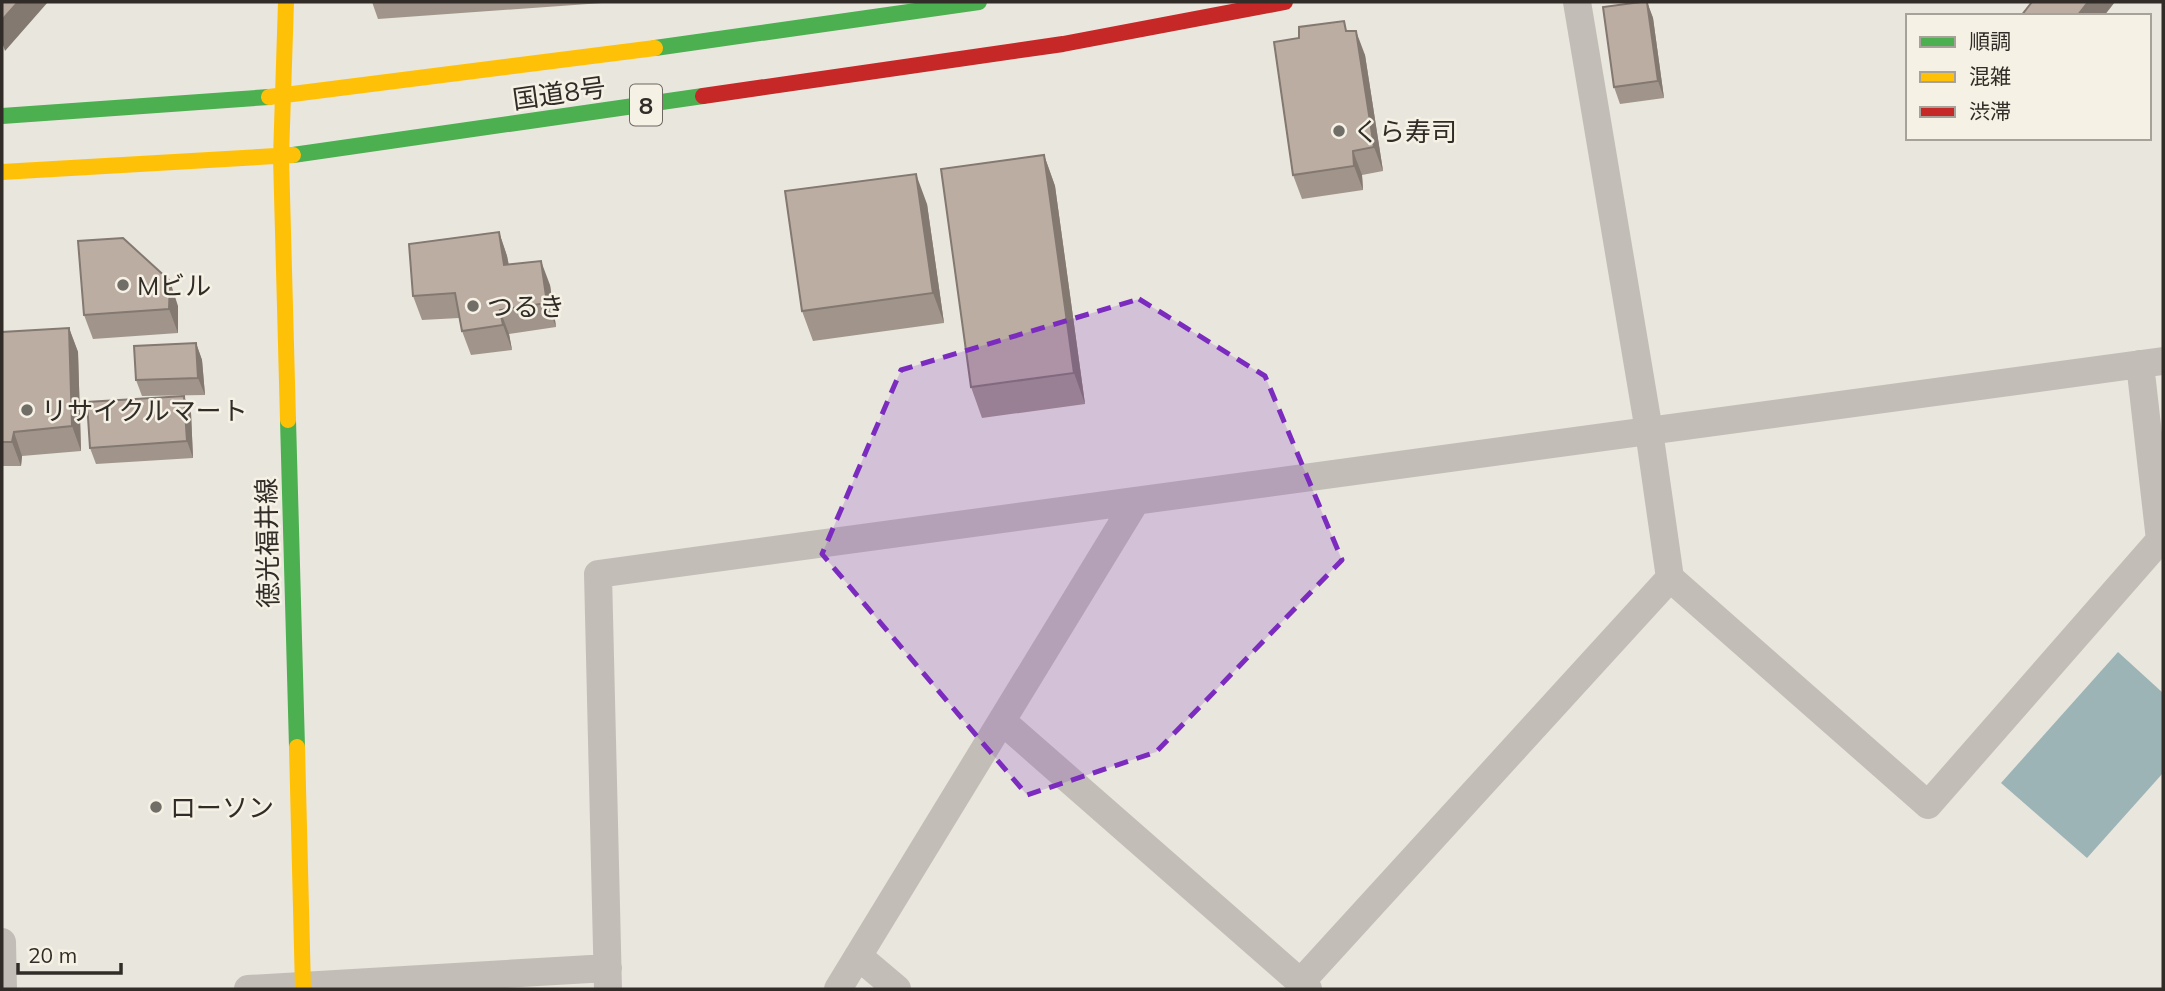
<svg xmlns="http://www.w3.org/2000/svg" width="2165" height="991" font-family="Mulish,'Noto Sans JP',sans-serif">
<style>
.water{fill:#9db4b7}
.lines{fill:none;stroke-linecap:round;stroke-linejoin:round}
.street{stroke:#c2beb7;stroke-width:28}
.fast{stroke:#4caf50;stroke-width:16}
.slow{stroke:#ffc107;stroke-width:16}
.jam{stroke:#c62828;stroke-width:16}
.wall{fill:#a1958b}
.shaded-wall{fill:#837971}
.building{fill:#bbada2;stroke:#837971;stroke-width:2}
.marked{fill:#7b2cbf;fill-opacity:0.2;stroke:#7b2cbf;stroke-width:5;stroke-dasharray:14 9;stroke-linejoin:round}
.poi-dot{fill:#716d67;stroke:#f6f1e5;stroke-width:2.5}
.labels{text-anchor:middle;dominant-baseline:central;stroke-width:5;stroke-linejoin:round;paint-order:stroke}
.shield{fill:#f6f1e5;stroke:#6c6760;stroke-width:2}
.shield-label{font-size:24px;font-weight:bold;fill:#312c27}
.street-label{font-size:26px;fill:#312c27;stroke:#f6f1e5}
.poi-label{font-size:26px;fill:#312c27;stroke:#f6f1e5;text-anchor:start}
</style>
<rect width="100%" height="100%" fill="#e9e6de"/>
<!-- water -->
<path class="water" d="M2118,652L2163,693V773L2087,858L2001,783Z"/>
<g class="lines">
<!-- street -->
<path class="street" d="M1670,578L1928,805L2160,540L2140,364
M1002,721L1308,989
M2,942L3,989
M858,956L897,989
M1300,983L1670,578L1649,431L1577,2
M248,989L608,968
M608,989L598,574L2163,361
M838,989L1136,501"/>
<!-- fast -->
<path class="fast" d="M655,48L979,2
M2,116L269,97
M293,155L703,96
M288,420L297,747"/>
<!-- slow -->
<path class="slow" d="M286,2L281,157L288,420
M269,97L655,48
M2,172L293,155
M297,747L303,989"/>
<!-- jam -->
<path class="jam" d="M703,96L1063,44L1285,2"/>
</g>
<!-- wall -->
<path class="wall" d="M372,2H616L378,19Z
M1647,2L1653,18L1664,98L1620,104L1614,87Z
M1347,31L1365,55L1383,171L1362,175L1363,190L1302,199L1293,175Z
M1044,155L1055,186L1085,404L982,418L971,387Z
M927,204L944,323L813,341L802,311Z
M499,232L507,256L509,265L550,285L556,327L509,334L512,350L471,355L462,331L459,318L422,320L413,296Z
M178,306V333L93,339L84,315Z
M69,328L78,352L81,451L22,456L21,466H2V332Z
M196,343L202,360L205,395L142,396L136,380Z
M191,413L193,458L96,464L90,448Z"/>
<!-- shaded-wall -->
<path class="shaded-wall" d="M18,2H48L5,51L2,42V20Z
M1647,2L1653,18L1664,98L1658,81Z
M2088,2H2115L2104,16H2077Z
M1356,31L1365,55L1383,171L1374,147Z
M1353,151L1362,175L1363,190L1354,166Z
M1044,155L1055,186L1085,404L1074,373Z
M916,174L927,204L944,323L933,293Z
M499,232L507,256L513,290L504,265Z
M541,261L550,285L556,327L547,303Z
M170,281L178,306V333L169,309Z
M500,310L509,334L512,350L503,325Z
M69,328L78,352L81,451L72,426Z
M196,343L202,360L205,395L198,378Z
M184,396L191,413L193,458L187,441Z
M14,432L22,456L21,466L12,442Z"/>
<!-- building -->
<path class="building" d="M2,2H18L2,20Z
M1641,2H1647L1658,81L1614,87L1603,7Z
M2032,2H2088L2077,16H2021Z
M1344,21L1346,31H1356L1374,147L1353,151L1354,166L1293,175L1274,42L1299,38V27Z
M1044,155L1074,373L971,387L941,169Z
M916,174L933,293L802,311L785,191Z
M499,232L504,265L541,261L547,303L500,310L503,325L462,331L455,293L413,296L409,244Z
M123,238L170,281L169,309L84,315L78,241Z
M69,328L72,426L14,432L12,442H2V332Z
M196,343L198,378L136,380L134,346Z
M184,396L187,441L90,448L87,402Z"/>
<!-- marked area -->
<path class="marked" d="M1139,299L1265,376L1342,560L1156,752L1027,795L822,554L901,370Z"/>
<!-- markers -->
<g class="poi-dot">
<circle cx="1339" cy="131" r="7"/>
<circle cx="123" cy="285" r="7"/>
<circle cx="473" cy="306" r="7"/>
<circle cx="27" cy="410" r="7"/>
<circle cx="156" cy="807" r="7"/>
</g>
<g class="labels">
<!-- shield labels -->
<rect class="shield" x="630" y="84.5" width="32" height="41" rx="5"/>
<g class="shield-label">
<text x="646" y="105">8</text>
</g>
<!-- street labels -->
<g class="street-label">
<text transform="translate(559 93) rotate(-8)">国道8号</text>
<text transform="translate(267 543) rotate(-91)">徳光福井線</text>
</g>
<!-- poi labels -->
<g class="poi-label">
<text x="1353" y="131">くら寿司</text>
<text x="137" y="285">Mビル</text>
<text x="487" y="306">つるき</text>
<text x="41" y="410">リサイクルマート</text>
<text x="170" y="807">ローソン</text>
</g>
</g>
<!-- border -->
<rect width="2165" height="991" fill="none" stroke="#312c27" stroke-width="7"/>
<!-- legend -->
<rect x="1906" y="14" width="245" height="126" fill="#f6f1e5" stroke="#a7a299" stroke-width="2"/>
<rect x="1920" y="37" width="35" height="10" fill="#4caf50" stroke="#a7a299" stroke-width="2"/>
<text x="1969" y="49" font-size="21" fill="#312c27">順調</text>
<rect x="1920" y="72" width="35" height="10" fill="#ffc107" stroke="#a7a299" stroke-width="2"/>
<text x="1969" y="84" font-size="21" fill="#312c27">混雑</text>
<rect x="1920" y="107" width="35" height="10" fill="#c62828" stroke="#a7a299" stroke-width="2"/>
<text x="1969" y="119" font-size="21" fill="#312c27">渋滞</text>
<!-- scale -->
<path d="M18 963v10h103v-10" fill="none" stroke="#312c27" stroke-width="3.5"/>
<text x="28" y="963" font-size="21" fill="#312c27" stroke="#f6f1e5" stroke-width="5" paint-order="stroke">20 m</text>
</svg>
